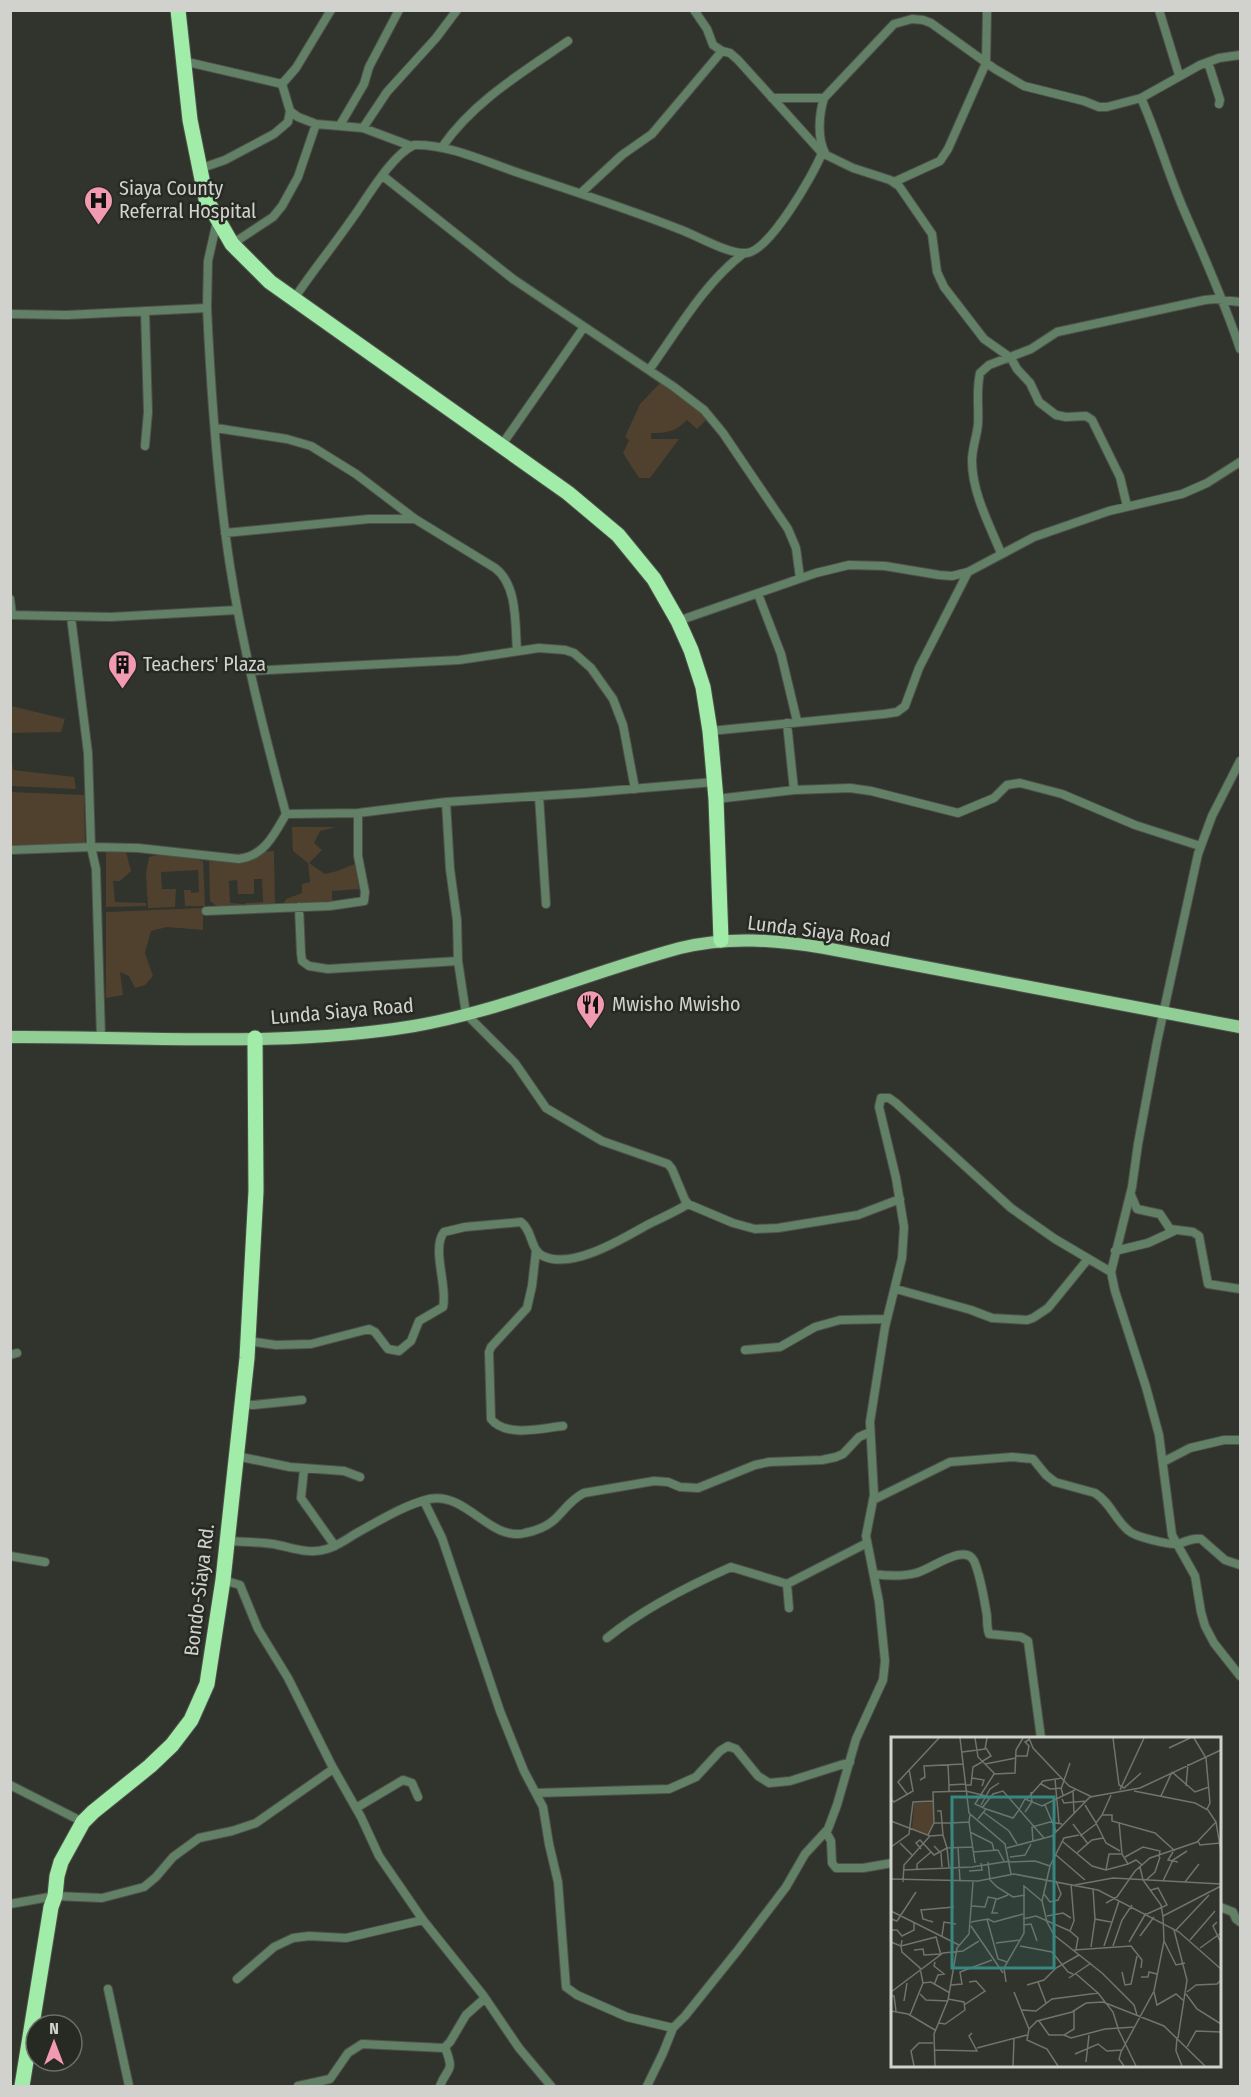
<svg xmlns="http://www.w3.org/2000/svg" width="1251" height="2097" font-family="'Fira Sans Condensed',sans-serif">
<style>
.green{fill:#4f412e}
.lines{fill:none;stroke-linecap:round;stroke-linejoin:round}
.street-casing{stroke:#4e504a;stroke-width:10}
.primary-casing{stroke:#4e504a;stroke-width:14}
.highway-casing{stroke:#4e504a;stroke-width:17}
.street{stroke:#628065;stroke-width:8}
.primary{stroke:#90ce95;stroke-width:12}
.highway{stroke:#a1eca8;stroke-width:15}
.labels{text-anchor:middle;dominant-baseline:central;stroke-width:5;stroke-linejoin:round;paint-order:stroke}
.poi-label{font-size:20px;fill:#d1d2ce;stroke:#272923;text-anchor:start}
.street-label{font-size:20px;fill:#d1d2ce;stroke:#272923}
.inset-road{fill:none;stroke:#71736d;stroke-width:1.5}
.view{fill:#368881;fill-opacity:0.15;stroke:#368881;stroke-width:3}
.inset-edge{fill:none;stroke:#d1d2ce;stroke-width:3}
</style>
<rect width="100%" height="100%" fill="#31332d"/>
<!-- green -->
<path class="green" d="M665,378L708,418L697,429L687,420C675,432 667,433 651,433V439H679L650,478H639L623,453L629,440L625,437L640,404Z
M11,706L65,719L61,732L11,733Z
M11,754L13,770L74,777L76,789L11,786Z
M11,792L84,795L85,843L11,850Z
M292,827H336L320,831L314,843L322,850L309,863L325,874L337,871L355,864L359,889L332,891V901L284,903L286,899L302,893V884L310,882L308,863L293,851Z
M274,851L275,906L245,907V903L263,902L262,879H254V894H238L237,880L229,881L230,903L243,904V907L221,909L210,901L209,855Z
M106,852H126L131,871L120,881H113L115,902L146,903V906L106,907Z
M166,853L203,861L205,906H185L184,890H191V893L199,892L198,870L161,872L162,889H176L175,907L148,908L146,874L149,857Z
M203,908V930L167,927L151,931L145,953L153,976L145,985L135,988L129,976L120,972L123,995L106,998V912Z"/>
<g class="lines">
<defs>
<path id="street" d="M331,10L296,68L282,84L290,111L298,117L316,124L363,128L411,146
M694,10L707,29L713,45L722,51L730,53L738,60L822,153L853,168L890,180L899,186L932,234L937,272L944,287L984,339L1011,358L1017,369L1030,383L1039,402L1056,415L1066,417L1086,416L1092,420L1120,477L1127,506
M1159,10L1179,75
M183,61L282,84
M1208,62L1220,100L1219,104
M772,98H824
M1141,98C1158,136 1169,177 1186,215C1205,259 1225,303 1240,349
M340,125L364,84L369,67L399,10
M363,128L387,92L436,38L457,10
M442,147C474,101 523,72 568,41
M825,153C817,138 819,114 824,98L894,24L912,19L923,20L931,23L995,69L1024,86L1084,101L1099,107H1107L1141,98L1200,65L1219,58L1240,55
M199,169L225,160L274,134L288,122L290,111
M383,176L513,279L674,387L704,410L723,433L788,529L796,548L800,578
M894,182L940,161L948,149L986,63L987,10
M581,193L622,155L652,134L722,51
M232,244L273,217L282,206L298,177L316,124
M294,299C311,273 331,249 349,223C365,202 390,156 414,145C449,144 486,162 519,173C573,191 626,208 679,229C696,235 729,255 747,253C770,250 814,174 822,153
M10,314L67,315L207,308L208,261L217,221
M649,370C678,330 704,283 744,253
M216,428L287,439L311,446L356,474L415,519L495,568C518,585 515,625 517,651
M145,446L148,412L145,311
M501,446L584,327
M225,533L369,519H413
M1001,553C989,524 972,492 972,461C972,448 977,436 978,424C979,407 976,391 980,373L989,365L1031,349L1057,332L1205,300L1215,299L1240,302
M758,594L781,654L797,721
M10,599L12,615
M10,615L111,617L237,610
M71,617L88,753L91,847L96,869L101,1038
M678,621L816,573L849,565L885,566L939,575L952,576L968,572L1034,537L1109,511L1182,494L1207,483L1240,462
M250,671L459,660L539,648L565,650L574,653L591,668L613,699L623,725L635,789
M787,723L794,790
M710,731L884,714L897,712L905,706L919,668L968,572
M1240,761L1212,816L1198,854L1157,1042L1138,1144L1132,1187L1111,1272L1115,1291L1146,1387L1159,1435L1172,1535L1195,1576L1201,1612L1205,1626L1214,1643L1240,1676
M539,796L546,904
M716,799L794,790L850,788L871,791L958,813L994,798L1007,785L1020,783L1062,794L1135,825L1200,846
M446,802L450,869L457,920L458,961L466,1014L515,1063L546,1108L602,1141L668,1164L672,1169L685,1200L688,1204L733,1223L755,1229L778,1228L858,1215L900,1199
M286,814L358,813L446,802L584,793L714,782
M10,850L91,847L138,848L239,859C264,856 274,835 286,814C264,732 243,650 230,566C217,482 211,393 207,308
M299,907L301,953L302,961L309,966L328,969L458,961
M206,911L330,906L364,901L365,892L358,856V813
M1131,1195L1137,1209L1160,1214L1170,1229L1193,1232L1199,1236L1208,1284L1240,1289
M536,1251L532,1286L527,1308L491,1347L489,1352L491,1419C506,1438 542,1428 563,1426
M1115,1251L1148,1243L1174,1231
M896,1289L971,1310L992,1318L1027,1320L1033,1318L1048,1308L1088,1259
M248,1341L276,1345L311,1344L369,1329L375,1332L388,1349L399,1351L411,1341L419,1321L443,1307C448,1286 431,1249 444,1232L465,1227L521,1222C533,1231 530,1250 543,1256C572,1270 622,1239 647,1225C661,1218 675,1212 688,1204
M745,1350L780,1347L815,1327L840,1320L887,1319
M10,1355L17,1353
M242,1404L253,1405L302,1400
M236,1456L290,1467L344,1471L360,1477
M1163,1462L1190,1448L1224,1440H1240
M304,1469L301,1498L335,1546
M873,1500L950,1462L1012,1457L1033,1459L1046,1475L1055,1482L1095,1493C1111,1503 1115,1520 1129,1531C1135,1537 1170,1545 1178,1544C1186,1542 1192,1537 1201,1539L1225,1560L1240,1565
M424,1501L442,1538L500,1711L524,1771L543,1807L549,1844L558,1882L566,1987L577,1995L627,2017L673,2028
M227,1541C242,1542 258,1542 273,1544C291,1547 308,1555 327,1549C337,1546 346,1540 355,1534C377,1522 404,1505 429,1499C466,1491 490,1542 525,1533C535,1531 546,1527 554,1520C564,1511 571,1499 584,1493L654,1481L668,1482L680,1487L698,1488L755,1465L769,1462L822,1460L836,1457L843,1454L859,1437L870,1432
M10,1556L45,1562
M874,1574C888,1576 902,1577 916,1573C930,1570 965,1542 974,1561C981,1577 984,1598 987,1616C987,1622 987,1628 989,1634L1021,1637L1028,1641L1041,1738
M223,1580L240,1585L258,1629L288,1678L332,1766L361,1817L379,1856L423,1920L483,1995L519,2048L551,2086
M789,1608L787,1584L867,1543
M607,1638C644,1608 688,1586 731,1567L787,1584
M10,1785L83,1822
M536,1793L669,1789L696,1777L720,1751L728,1746L736,1749L758,1776L769,1783L790,1781L850,1762
M356,1808L403,1780L412,1783L418,1797
M826,1832L831,1841L832,1863L836,1868H863L892,1863
M10,1904L55,1896L102,1898L144,1887L156,1877L173,1857L199,1838L232,1831L256,1823L333,1769
M1220,1907L1233,1912L1236,1919L1240,1922
M237,1979L274,1947L293,1938L309,1936L346,1938L423,1920
M108,1989L129,2086
M298,2086L330,2079L348,2053L362,2044L444,2048L450,2042L466,2015L485,1998
M440,2086C448,2065 455,2074 445,2047
M647,2086L663,2053L673,2028L685,2016L738,1950L786,1887L805,1854L828,1829L837,1805L856,1739L883,1680L885,1661L879,1602L866,1536L874,1495L870,1422L885,1327L902,1258L904,1227L896,1178L879,1107L881,1098H889L896,1103L1011,1208L1055,1239L1111,1272"/>
<path id="primary" d="M10,1037C144,1036 281,1048 414,1026C505,1010 591,972 680,948C729,936 776,940 825,948L1240,1027"/>
<path id="highway" d="M178,10L190,120L206,199L232,244L270,282L568,493L618,535L654,579L678,621L691,650L703,687L710,731L716,799L721,940
M22,2086L51,1907L55,1896L57,1876L61,1862L83,1822L93,1812L150,1766L172,1745L191,1720L207,1684L223,1580L247,1358L256,1191L255,1038"/>
</defs>
<!-- street casing -->
<use href="#street" class="street-casing"/>
<!-- primary casing -->
<use href="#primary" class="primary-casing"/>
<!-- highway casing -->
<use href="#highway" class="highway-casing"/>
<!-- street -->
<use href="#street" class="street"/>
<!-- primary -->
<use href="#primary" class="primary"/>
<!-- highway -->
<use href="#highway" class="highway"/>
</g>
<!-- icons -->
<defs>
<symbol id="hospital-pin" viewBox="-11 -11 22 30"><path d="M0 17L-7.5 6A9.5 9.5 0 1 1 7.5 6Z" fill="#f29ab0" stroke="#272923"/><path d="M-5-5h3v3.5h4V-5h3V5h-3V1.5h-4V5h-3Z" fill="#111"/></symbol>
<symbol id="building-pin" viewBox="-11 -11 22 30"><path d="M0 17L-7.5 6A9.5 9.5 0 1 1 7.5 6Z" fill="#f29ab0" stroke="#272923"/><path d="M-4-6H4V6H1V3H-1V6H-4ZM-2.5-4.3h1.7v1.8h-1.7ZM.8-4.3h1.7v1.8H.8ZM-2.5-1h1.7V.8h-1.7ZM.8-1h1.7V.8H.8Z" fill="#111"/></symbol>
<symbol id="restaurant-pin" viewBox="-11 -11 22 30"><path d="M0 17L-7.5 6A9.5 9.5 0 1 1 7.5 6Z" fill="#f29ab0" stroke="#272923"/><path d="M-5-6h1v4h1v-4h1v4h1v-4h1v5L-1.5 .5V6h-2V.5L-5-1ZM5-6V6H3V1.5H1.5Q1.5-4 5-6Z" fill="#111"/></symbol>
</defs>
<g fill-rule="evenodd">
<use href="#hospital-pin" x="82" y="184" width="33" height="45"/>
<use href="#building-pin" x="106" y="648" width="33" height="45"/>
<use href="#restaurant-pin" x="574" y="988" width="33" height="45"/>
</g>
<g class="labels">
<!-- poi labels -->
<g class="poi-label">
<text x="119" y="188">Siaya County<tspan x="119" dy="23">Referral Hospital</tspan></text>
<text x="143" y="664">Teachers' Plaza</text>
<text x="612" y="1004">Mwisho Mwisho</text>
</g>
<!-- street labels -->
<g class="street-label">
<text transform="translate(819 931) rotate(7)">Lunda Siaya Road</text>
<text transform="translate(342 1011) rotate(-5)">Lunda Siaya Road</text>
<text transform="translate(199 1590) rotate(-83)">Bondo-Siaya Rd.</text>
</g>
</g>
<!-- overview -->
<g transform="translate(891 1737)">
<rect width="330" height="330" fill="#31332d"/>
<path d="M42,65L43,87L37,98L21,92L23,66Z" fill="#4f412e"/>
<path class="inset-road" d="M69,1L78,76L114,107L120,137M84,1L87,20L104,37M138,1L142,11L178,49L201,60M222,1L228,48L233,51L250,36M303,1L315,21L319,66L316,72M278,11L299,1M71,15L94,12L96,1M125,19H136L138,9L134,5L139,2M90,25L100,19L95,11M57,27L58,48M94,27L125,21M281,35L304,55L318,50M81,41L93,43L91,49M164,42L166,64M29,43L34,40L33,29L72,27M150,47L159,52L170,51L172,58M74,48H80L82,30L91,25M295,49L297,27M170,52L179,26M229,53L253,1M58,54V48L74,47M182,54L183,76M16,57L7,45L48,1M270,59L281,35M0,62L3,65L22,54L18,32M136,62L152,44L171,41M171,62L173,66L196,64M166,64L168,86M90,68L99,52L108,46M154,68L165,94M194,68L205,86L211,78H221V84L264,96L284,114M91,71L102,57L112,54L153,101M95,72L84,67L103,37L124,36L125,13L132,1M128,73L134,62L151,69L184,53M46,74H50L52,98M92,75L118,94L126,107M134,75L141,65L140,55M211,78L220,58M87,82L95,72L122,81L128,73M0,84L39,99L52,98L56,111L81,110M78,85L84,126M228,85L231,117L237,127L245,123L251,128M325,85L330,115M205,86L215,106L229,114M43,87L42,55L75,54L95,59M182,87L197,107M79,95L101,106L103,113M37,98L43,86H60M188,98L173,101L159,129L151,164L156,185L163,198L211,236L243,268L246,278M189,99L205,87M171,104L201,129L215,133M307,104L309,108L329,106M142,105L141,90L159,85L171,87M9,106L22,119M43,109L50,116L51,130M0,110L18,97L22,65L42,64M62,110L60,86L78,85L79,78M67,110L69,145M116,111L161,99L199,60L249,51L330,13M30,112L25,106L29,103L43,118L56,111L58,130M82,115L107,113L113,124M282,115L277,123L287,125M186,116L201,103L212,101M231,117H218L215,133L237,127M165,118L194,143M119,120L134,118L140,107M234,120L252,110L269,114L268,120M97,125L99,143L106,150L122,160L134,158M119,125L144,124L159,129M249,130L252,143L270,168L272,180M26,132V127L40,115M12,133L81,130L119,124M78,134L91,133L90,126M0,142L87,144L123,137L207,153L288,195L330,232M255,143L264,135L269,120M272,144L282,123L296,114M12,145L13,128L39,99M294,145L308,127M180,147L183,184L179,194L187,201L185,212M184,148L222,141L330,147M202,151L204,182L220,185M153,157L159,165L167,163L170,157L165,144M105,162L101,176H107M215,166L226,160L244,134L259,121L306,105L325,85L317,73L304,66L243,54M81,169L94,170L97,160L107,162L117,158M0,174L68,208M256,177L276,168L267,151L260,153M156,179L172,176L180,181M0,182L6,184L25,155M96,182L107,222L116,225M132,182L145,179L179,194M42,185L32,182L30,173L63,170M80,185L97,182L103,185L132,177M326,185L322,189L330,206M132,188L140,187L146,204M80,189L112,236M0,193H6L11,199L23,193V186M283,193L296,243L287,301M285,193L318,158M51,199L53,185L65,187M249,199L263,180M11,203L10,209L45,200L50,218M299,203L324,174M273,204L285,228L294,226M0,205L10,209L11,215L29,231L32,246L40,245L59,256M238,205L255,176M105,206L130,203M129,209L161,215L177,235L182,237M213,209L228,164M222,209L231,183L241,168M200,210L204,182M309,211L330,196M23,213L32,212L33,218L50,217M183,213L240,209L251,223L250,231M231,235L234,248L240,247L246,219M184,236L207,256M250,240H257L258,235L266,237M178,241L200,226M115,245L113,231L133,196V149L151,164M147,245L155,266M43,248L47,238L53,237L43,229L44,225M60,248L71,247L69,235L101,223M136,248L153,243L165,231L188,218M0,255L52,216L72,214L88,204M123,255L138,292M263,255L266,268L285,257L293,264M296,255L305,248L326,247L330,243M29,257L35,263L57,264M295,257L306,272L330,287M0,258L3,259L5,274M13,264L16,246M73,268L94,254L85,244L78,245M131,273L145,274L161,262L207,256L222,275L227,291M0,274L17,277L44,293M19,278L32,246M148,284L158,298H173L183,292V274M48,286L54,287L74,273L73,265L57,262M227,292L245,329M173,298L180,301L214,292L244,290M286,300L285,314L291,329M296,310L305,294L330,295M86,311L136,298M43,313L86,314L78,299L81,296M184,317L207,307L216,314L231,313M195,325L198,298M23,329L20,314L28,306H42M44,329L43,297L57,263L66,211L78,197L82,145M122,329L123,302M167,329L156,312L136,303L138,292L146,284L181,275L195,266L212,265L273,289L314,329M233,329L228,322L230,315L263,254L273,204L272,179L330,149"/>
<path class="view" d="M61,60H163V231H61Z"/>
<rect width="330" height="330" class="inset-edge"/>
</g>
<!-- border -->
<rect width="1251" height="2097" fill="none" stroke="#d1d2ce" stroke-width="24"/>
<!-- north arrow -->
<g transform="translate(54 2043)"><circle r="28" fill="#272923" stroke="#6b6d67" stroke-width="1.5"/>
<path d="M0-4.5L10 22L0 15L-10 22Z" fill="#f29ab0"/>
<text y="-9" font-size="16" font-weight="bold" text-anchor="middle" fill="#d1d2ce">N</text>
</g>
</svg>
